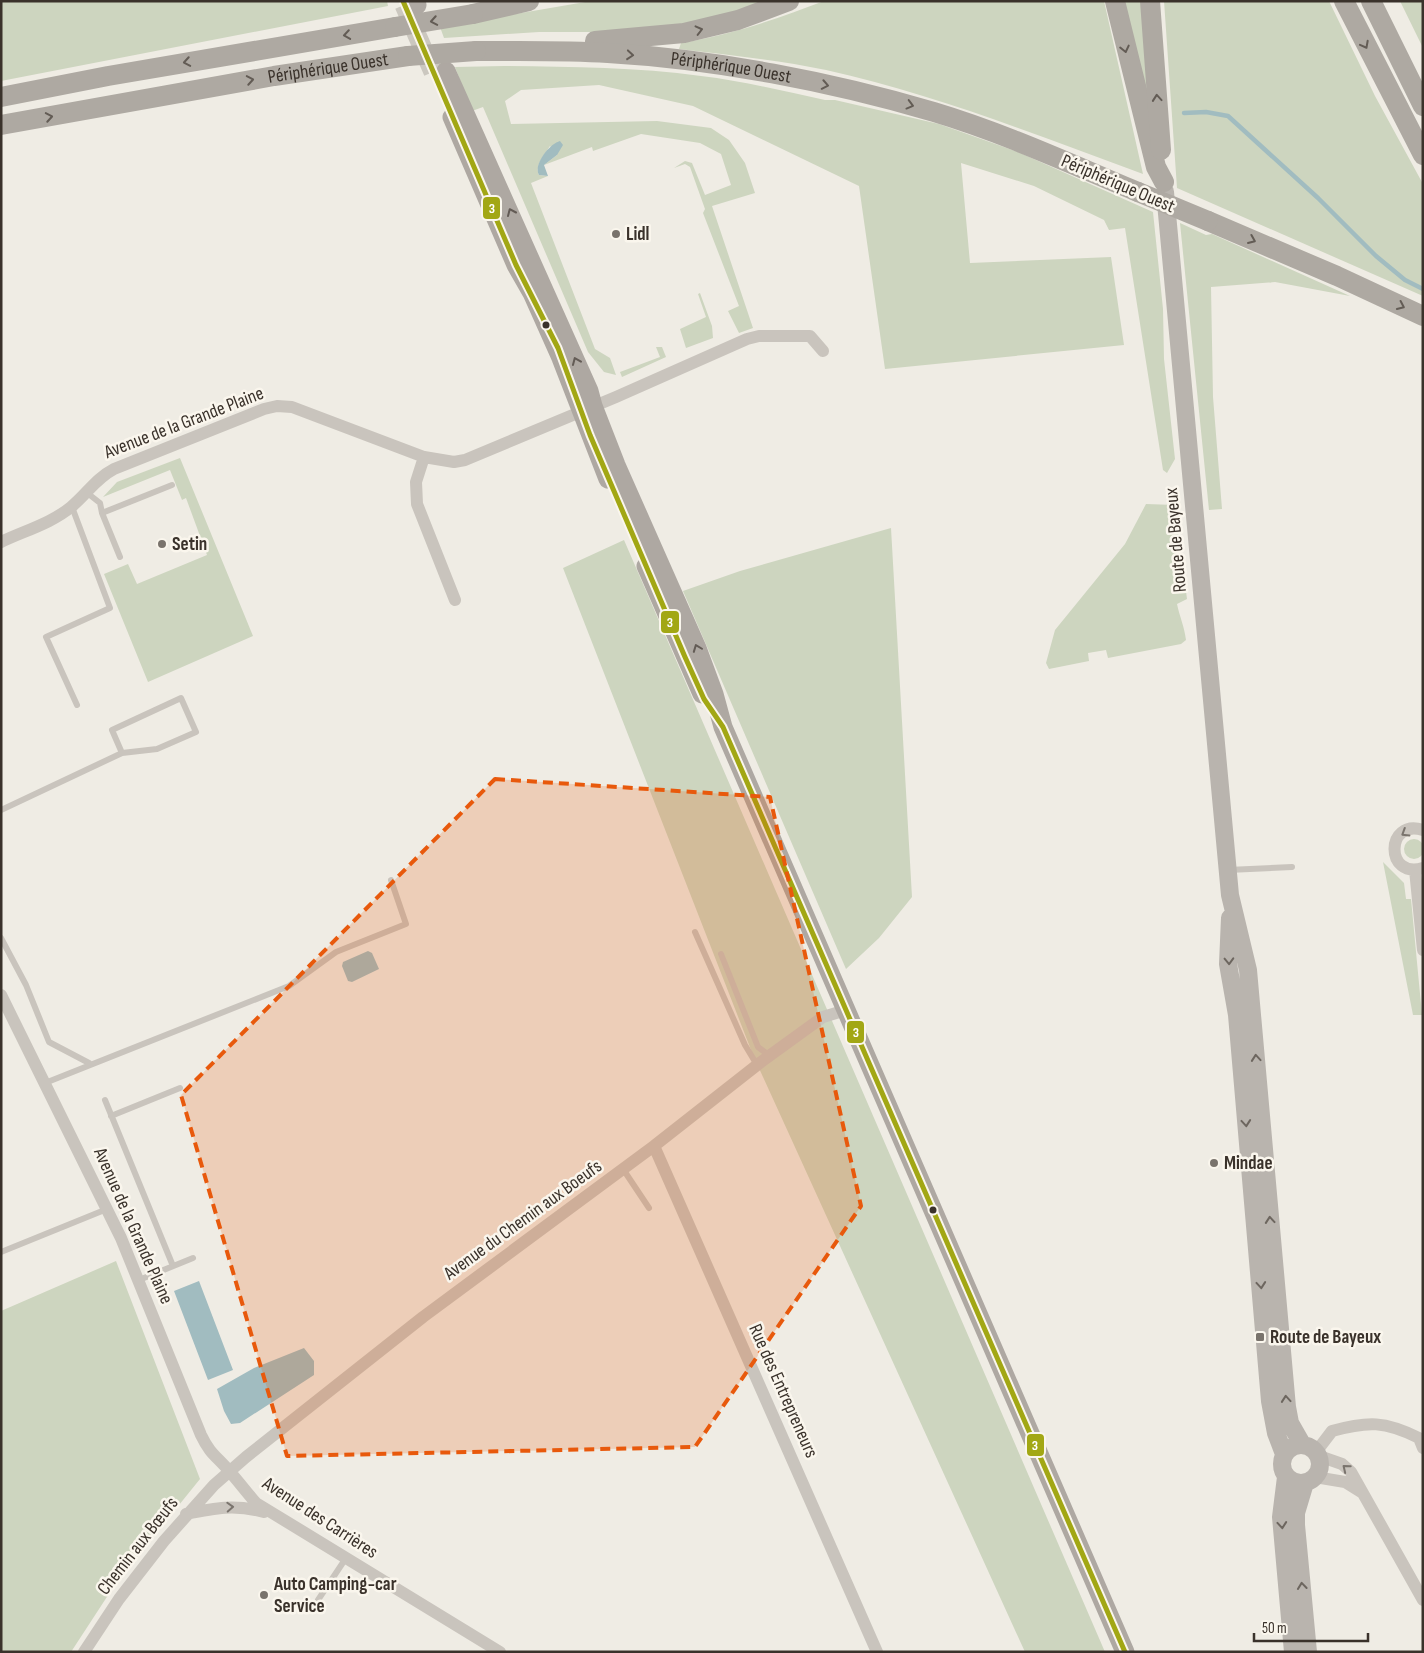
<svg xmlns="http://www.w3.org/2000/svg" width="1424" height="1653" font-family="'Sofia Sans Condensed',sans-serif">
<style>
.green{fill:#cdd5bf}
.water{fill:#a1bcc0}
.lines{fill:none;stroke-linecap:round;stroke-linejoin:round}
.stream{stroke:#a1bcc0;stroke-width:4.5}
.primary-tunnel{stroke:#cbc7bf;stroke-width:19;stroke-dasharray:19 9;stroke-linecap:butt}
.service{stroke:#c9c4bd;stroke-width:6}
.minor{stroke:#c9c4bd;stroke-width:12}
.secondary{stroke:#b9b4ae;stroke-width:18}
.primary{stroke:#aea8a2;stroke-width:19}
.trunk{stroke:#aea9a2;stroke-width:20}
.trunk-bridge{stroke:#aea9a2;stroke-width:20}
.bus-1-casing{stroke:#faf6ed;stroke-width:9}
.bus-1{stroke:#a2a714;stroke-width:5}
.oneway{stroke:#635c55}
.oneway2{stroke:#635b55}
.oneway3{stroke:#7a746d}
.oneway4{stroke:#6d665f}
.marked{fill:#e8590c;fill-opacity:0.2;stroke:#e8590c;stroke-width:4;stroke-dasharray:10 6;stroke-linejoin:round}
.poi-dot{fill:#79736c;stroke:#faf6ed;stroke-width:2}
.bus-dot{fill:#3a322b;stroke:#faf6ed;stroke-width:2}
.labels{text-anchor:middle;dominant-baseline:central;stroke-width:5;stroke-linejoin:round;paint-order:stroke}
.street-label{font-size:19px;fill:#3a322b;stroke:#faf6ed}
.poi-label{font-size:19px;font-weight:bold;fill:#3a322b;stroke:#faf6ed;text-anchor:start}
.line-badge{stroke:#faf6ed;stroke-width:2}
.badge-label{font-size:14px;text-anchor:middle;font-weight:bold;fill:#fff}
</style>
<rect width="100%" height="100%" fill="#efece4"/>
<!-- green -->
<path class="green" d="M1,1H387L388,6L1,81Z
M591,1H777L737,16L632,32H539L444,38L440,27Z
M824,1H1104L1143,174C1039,136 935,94 826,70C778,60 728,55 679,49L681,43C731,35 777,19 824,1Z
M1122,1H1143L1150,90L1145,92Z
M1164,1H1329L1375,96L1423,184V296L1177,188Z
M1400,1H1423V48Z
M504,66C570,67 636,67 701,76C743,81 784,91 825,100H835L939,124L1018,152L1153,212L1163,309L1164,359L1175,459L1167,473L1163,470L1125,228L1109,230L1104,220L1034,186L961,163L970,263L1111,257L1124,345L885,369L859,186L693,106L599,85L521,90L505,101L511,124L657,121L711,128L729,140L745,163L755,193L712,206L753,328L739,333L728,311L739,306L703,213L705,209L690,167L685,164L674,168L685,161L692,163L705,195L731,185L721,154L700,143L641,134L593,151L592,147L544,165L557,155L550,146C545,154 534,166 539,175L548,176L531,183L595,349L610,358L616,375L604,372L588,352L483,107L472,111L455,67Z
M1180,223L1206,235L1212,234L1350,296L1275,282L1211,287L1213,397L1222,509L1209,510Z
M700,293L712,326L713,338L686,348L680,329L706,317L698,294Z
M656,347H662L666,357L622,377L620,372L660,357Z
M180,458L253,636L148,682L104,574L128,564L137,584L207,555L186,498L182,500L170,470L103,497L117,482Z
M1146,504L1175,505L1187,599L1177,604C1180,618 1184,625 1186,640L1181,644L1108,658L1106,650L1088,653L1089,661L1049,669L1046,663L1055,630L1125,544Z
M891,528L912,897L879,938L846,969L683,591L740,571Z
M624,540L1105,1652H1025L753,1055L563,568Z
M1404 849a10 10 0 1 1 20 0a10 10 0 1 1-20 0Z
M1383,862L1404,883L1406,899H1411L1422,1015H1413Z
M116,1261L200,1479L116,1583L71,1652H1V1311Z"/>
<!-- water -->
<path class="water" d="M560,141L563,145L557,155L544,165L548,176L539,175C533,165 549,144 560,141Z
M368,951L372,953L379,969L352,982L348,981L342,966L343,962Z
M199,1281L233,1370L208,1380L174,1291Z
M304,1348L314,1361V1375L240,1423L231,1424L224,1411L217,1389L254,1368Z"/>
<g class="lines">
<!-- stream -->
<path class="stream" d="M1184,113L1206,112L1228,116L1318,198L1376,256L1405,280L1423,289"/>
<!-- primary-tunnel -->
<path class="primary-tunnel" d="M404,5L433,72"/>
<!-- service -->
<path class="service" d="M86,492L100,503L102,513
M72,507L110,608L46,637L77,705
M120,557L102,513L172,485
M1,810L122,753L157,749L196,732L181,698L112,730L122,753
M1228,870L1292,867
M695,932L745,1045L757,1065
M1,938L26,985L49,1042L89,1063
M721,954L758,1047L770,1056
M45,1083L289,986L336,952L406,924L391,880
M105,1100L173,1266
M111,1116L180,1088
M623,1169L649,1208
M1,1252L107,1209
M139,1280L193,1258
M318,1600L346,1558"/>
<!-- minor -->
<path class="minor" d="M424,457L416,482L417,504L455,600
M1,542C24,531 52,523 71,507C87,494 95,479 114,469L264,409L277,406L292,407L424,457L454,462L465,460L616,397L747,339L759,336H810L823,351
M1423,830C1385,818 1385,880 1423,868
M1415,870L1423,950
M1,995L121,1238L201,1435C211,1456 217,1456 230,1472C239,1482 247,1493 256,1503L500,1652
M654,1146L877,1652
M1316,1452L1332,1431C1368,1421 1385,1421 1419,1438L1423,1448
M1319,1456L1342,1464L1351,1472L1423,1600
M1315,1477L1345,1482L1361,1492
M186,1514C215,1508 235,1504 264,1512
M84,1652L119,1599L164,1541L214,1485L246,1457L423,1317L654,1146L761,1062L823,1017L846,1010"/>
<!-- secondary -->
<path class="secondary" d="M1165,192L1230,895L1248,970L1287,1407L1290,1423L1302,1444
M1230,918L1228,964L1237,1015L1270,1401L1276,1433L1284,1454
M1282 1464a19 19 0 1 1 38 0a19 19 0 1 1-38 0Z
M1286,1477L1281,1517L1293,1652
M1305,1483L1296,1513V1525L1308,1652"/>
<!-- primary -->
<path class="primary" d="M416,1L417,5
M446,71L589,391L593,406L616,465L697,648L714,694L723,727L1125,1652
M452,117L516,265L532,293L561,358L608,479
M646,566L702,694"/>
<!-- trunk -->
<g class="trunk">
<path d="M1115,1L1156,167L1164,182"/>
<path d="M1150,1L1161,150"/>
<path d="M1344,1L1423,155"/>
<path d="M1371,1L1423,106"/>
<path d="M473,14L529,1"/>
<path d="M595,41L684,33L738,20L789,1"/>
<path id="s1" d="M476,51C520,51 564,50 608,53C714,59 833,82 934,112C1004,133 1071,164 1138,192"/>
<path d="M1,97L108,76L395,27"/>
<path id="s2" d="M1,125L274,76L408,56"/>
<path d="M1208,221L1337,276L1423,316"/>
</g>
<!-- trunk-bridge -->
<path class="trunk-bridge" d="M395,27L473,14
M408,56L476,51
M1138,192L1208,221"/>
<defs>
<path id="bus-1" d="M403,1L516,265L558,348L590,435L685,657L704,699L723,727L1125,1652"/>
</defs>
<!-- bus-1 casing -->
<use href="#bus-1" class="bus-1-casing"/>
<!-- bus-1 -->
<use href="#bus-1" class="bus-1"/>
</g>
<!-- one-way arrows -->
<defs><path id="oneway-chevron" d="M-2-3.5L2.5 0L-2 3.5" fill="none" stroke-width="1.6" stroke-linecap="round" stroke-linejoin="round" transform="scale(1.25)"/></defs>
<g class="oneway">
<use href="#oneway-chevron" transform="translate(434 21) rotate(170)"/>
<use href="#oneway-chevron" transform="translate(699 30) rotate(-14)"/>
<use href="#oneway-chevron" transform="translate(347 35) rotate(171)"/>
<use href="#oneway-chevron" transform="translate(1365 45) rotate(62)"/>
<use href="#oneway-chevron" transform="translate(1125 49) rotate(77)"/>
<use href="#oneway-chevron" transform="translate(630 55) rotate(5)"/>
<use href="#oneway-chevron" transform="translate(187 62) rotate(170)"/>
<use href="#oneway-chevron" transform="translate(250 80) rotate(-10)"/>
<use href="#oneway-chevron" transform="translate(825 85) rotate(11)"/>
<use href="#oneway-chevron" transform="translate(1157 98) rotate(-95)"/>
<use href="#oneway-chevron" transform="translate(910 105) rotate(15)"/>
<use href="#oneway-chevron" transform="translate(49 117) rotate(-10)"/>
<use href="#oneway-chevron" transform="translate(1252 240) rotate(23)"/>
<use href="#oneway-chevron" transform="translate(1401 306) rotate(25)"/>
</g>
<g class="oneway2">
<use href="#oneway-chevron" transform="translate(511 212) rotate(-114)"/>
<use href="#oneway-chevron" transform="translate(576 361) rotate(-113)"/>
<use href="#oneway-chevron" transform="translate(697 648) rotate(-111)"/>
</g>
<g class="oneway3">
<use href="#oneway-chevron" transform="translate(1405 833) rotate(148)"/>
<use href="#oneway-chevron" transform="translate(1346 1468) rotate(-141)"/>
<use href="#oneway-chevron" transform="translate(230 1507) rotate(-3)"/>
</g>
<g class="oneway4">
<use href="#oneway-chevron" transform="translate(1229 961) rotate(88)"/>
<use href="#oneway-chevron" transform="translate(1256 1058) rotate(-95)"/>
<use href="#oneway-chevron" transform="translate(1246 1123) rotate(85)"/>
<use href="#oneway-chevron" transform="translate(1270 1220) rotate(-95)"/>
<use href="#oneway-chevron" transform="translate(1261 1285) rotate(85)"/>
<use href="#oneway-chevron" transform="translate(1286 1399) rotate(-95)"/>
<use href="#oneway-chevron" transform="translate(1282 1525) rotate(85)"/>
<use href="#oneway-chevron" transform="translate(1302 1586) rotate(-96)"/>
</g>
<!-- marked area -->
<path class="marked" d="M495,779L770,797L861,1206L695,1447L287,1456L181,1095Z"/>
<!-- markers -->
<g class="poi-dot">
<circle cx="616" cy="234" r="5"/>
<circle cx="162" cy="544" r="5"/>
<circle cx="1214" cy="1163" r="5"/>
<rect x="1255" y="1332" width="10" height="10" rx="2.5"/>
<circle cx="264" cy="1595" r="5"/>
</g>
<g class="bus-dot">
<circle cx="546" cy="325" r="4.5"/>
<circle cx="933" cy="1210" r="4.5"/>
</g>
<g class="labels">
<!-- street labels -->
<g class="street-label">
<text stroke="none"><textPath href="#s2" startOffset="332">Périphérique Ouest</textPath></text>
<text stroke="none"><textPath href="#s1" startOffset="256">Périphérique Ouest</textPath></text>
<text transform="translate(1118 184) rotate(23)">Périphérique Ouest</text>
<text transform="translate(184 423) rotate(-21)">Avenue de la Grande Plaine</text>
<text transform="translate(1176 540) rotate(-95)">Route de Bayeux</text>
<text transform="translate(523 1220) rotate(-36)">Avenue du Chemin aux Boeufs</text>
<text transform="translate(133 1226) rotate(66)">Avenue de la Grande Plaine</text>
<text transform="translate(783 1391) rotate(66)">Rue des Entrepreneurs</text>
<text transform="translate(320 1518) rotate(33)">Avenue des Carrières</text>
<text transform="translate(138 1546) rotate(-52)">Chemin aux Bœufs</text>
</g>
<!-- poi labels -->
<g class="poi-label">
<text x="626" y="234">Lidl</text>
<text x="172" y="544">Setin</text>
<text x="1224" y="1163">Mindae</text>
<text x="1270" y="1337">Route de Bayeux</text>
<text x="274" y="1584">Auto Camping-car<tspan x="274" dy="22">Service</tspan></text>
</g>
</g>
<g class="line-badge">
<rect x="482" y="196" width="19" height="24" rx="5" fill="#a2a714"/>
<rect x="660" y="610" width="20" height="24" rx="5" fill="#a2a714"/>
<rect x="846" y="1020" width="19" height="24" rx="5" fill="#a2a714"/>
<rect x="1026" y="1433" width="19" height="24" rx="5" fill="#a2a714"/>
</g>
<g class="badge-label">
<text x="492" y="213">3</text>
<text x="670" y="627">3</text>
<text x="856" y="1037">3</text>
<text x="1035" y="1450">3</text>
</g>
<!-- border -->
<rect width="1424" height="1653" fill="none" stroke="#3a322b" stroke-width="5"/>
<!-- scale -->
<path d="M1254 1633v8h114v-8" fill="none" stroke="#3a322b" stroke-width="2.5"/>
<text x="1262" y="1633" font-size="15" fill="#3a322b" stroke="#faf6ed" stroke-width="4" paint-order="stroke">50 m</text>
</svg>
